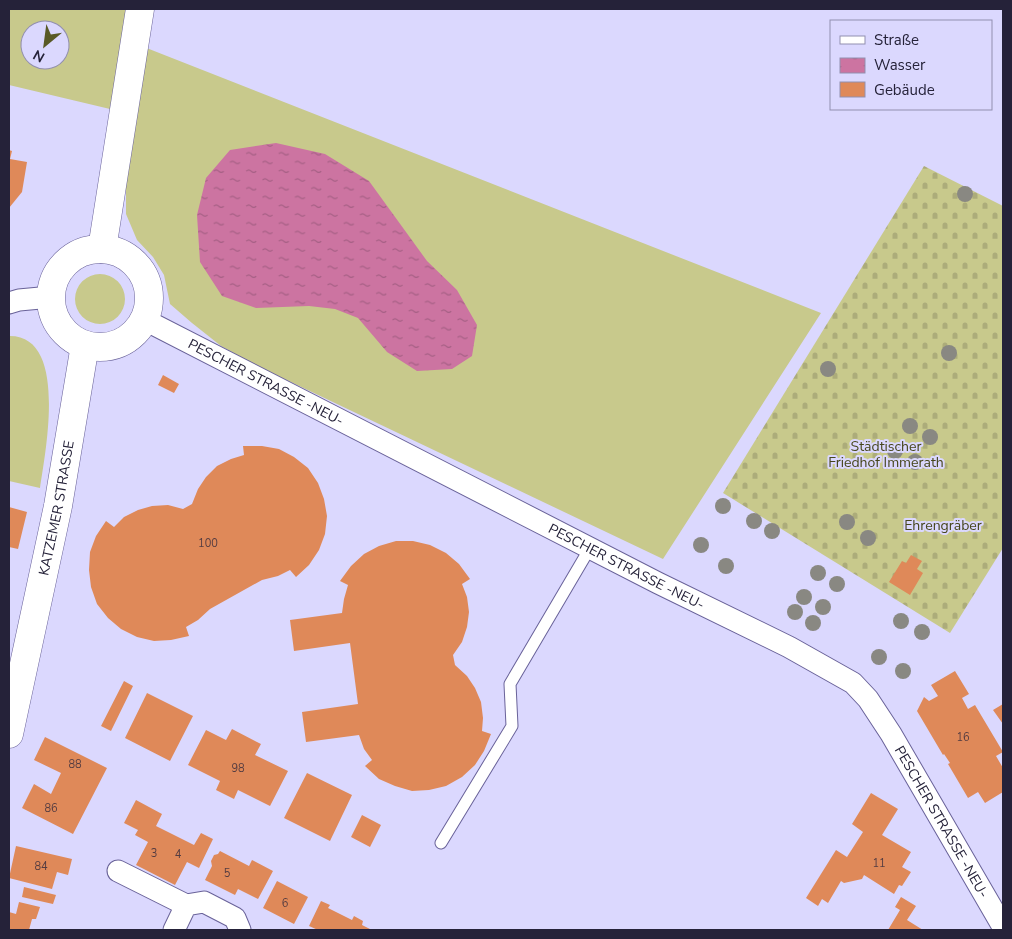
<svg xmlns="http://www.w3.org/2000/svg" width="1012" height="939" font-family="'Nunito Sans',sans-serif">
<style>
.grass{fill:#c8c98c;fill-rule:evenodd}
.cemetery{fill:url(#cemetery-stones)}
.water{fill:url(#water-ripples)}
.building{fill:#df8959}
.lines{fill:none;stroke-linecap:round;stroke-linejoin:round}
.service-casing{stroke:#696299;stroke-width:13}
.minor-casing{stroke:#696299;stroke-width:23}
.tertiary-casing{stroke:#696299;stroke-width:29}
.service{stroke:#fff;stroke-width:11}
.minor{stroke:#fff;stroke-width:21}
.tertiary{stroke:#fff;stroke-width:28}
.tree{fill:#898882}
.labels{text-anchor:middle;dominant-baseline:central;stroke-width:4;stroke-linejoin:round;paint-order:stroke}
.number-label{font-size:11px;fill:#543c41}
.street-label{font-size:14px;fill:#252239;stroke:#dbd8fe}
.park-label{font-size:14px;fill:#46461c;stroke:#dbd8fe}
</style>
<defs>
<pattern id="cemetery-stones" width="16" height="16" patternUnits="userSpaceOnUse" patternTransform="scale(1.25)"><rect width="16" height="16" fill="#c8c98c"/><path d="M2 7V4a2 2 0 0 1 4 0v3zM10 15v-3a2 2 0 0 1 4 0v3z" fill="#acac7a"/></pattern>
<pattern id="water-ripples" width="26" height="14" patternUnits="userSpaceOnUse" patternTransform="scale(1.25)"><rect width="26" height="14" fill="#cc74a1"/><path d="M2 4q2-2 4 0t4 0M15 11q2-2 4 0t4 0" fill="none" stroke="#a55f84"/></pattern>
</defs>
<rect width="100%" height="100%" fill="#dbd8fe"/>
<!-- grass -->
<path class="grass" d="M9,9H127L110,109L9,85ZM30,30H60V60H30Z
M144,47L821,313L663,559L255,365L221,346L192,323L170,304L164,275L153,257L137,240L126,214V175Z
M75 299a25 25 0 1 1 50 0a25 25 0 1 1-50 0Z
M9,336C69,335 45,453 40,488L9,481Z"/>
<!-- cemetery -->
<path class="cemetery" d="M924,166L1003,206V548L950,633L723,493Z"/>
<!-- water -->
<path class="water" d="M276,143L325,154L369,181L427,261L457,290L477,325L472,356L452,369L417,371L387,352L358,318L335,309L309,306L256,308L222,296L200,262L197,215L206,178L230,150Z"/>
<!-- building -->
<path class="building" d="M9,150L12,151L10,159L27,162L22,192L9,208Z
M163,375L179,384L174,393L158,385Z
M243,446H262L279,449L294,457L308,468L318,483L324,499L327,516L325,534L319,550L309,565L296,577L290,570L278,576L262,580L210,609L198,620L186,627L189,636L171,640L154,641L137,637L121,629L108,618L97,604L91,587L89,570L90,552L96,536L106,521L114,527L124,517L138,510L152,506L168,505L183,509L192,504L198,489L206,477L217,466L231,459L244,455Z
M9,507L27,512L18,549L9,547Z
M396,541H413L430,545L446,553L459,564L470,579L462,584L467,597L469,612L467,627L462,642L453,655L455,665L467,676L475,688L481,702L483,718L482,731L491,734L484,751L475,765L462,777L446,786L429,790L412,791L395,786L379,779L365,766L372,760L364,749L359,735L306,742L302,712L358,704L350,643L294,651L290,620L342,613L344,599L348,585L340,581L351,566L364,554L379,546Z
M911,555L922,561L917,569L923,573L910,595L889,582L902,561L906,563Z
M955,671L969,694L962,698L968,709L975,705L1003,752L996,756L1003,768V792L985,803L978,792L968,798L948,764L950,763L944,754L943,755L917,711L924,697L929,701L938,696L931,685Z
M124,681L133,686L111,731L101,726Z
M147,693L193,716L170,761L125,738Z
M1003,704V724L993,710Z
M232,729L261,744L255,755L288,771L270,806L238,790L234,799L216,790L220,781L188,765L206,730L226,740Z
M45,737L107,768L73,834L22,808L34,784L51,794L61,773L34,760Z
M307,773L352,795L330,841L284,818Z
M871,793L898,809L882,835L911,852L902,867L911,872L902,886L899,885L894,894L864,875L862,879L844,883L841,881L828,903L822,899L818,906L806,898L836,850L847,857L863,832L852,824Z
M136,800L162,814L156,826L194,845L201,833L213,839L199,868L187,862L175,885L136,865L148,842L135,835L138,830L124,823Z
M362,815L381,825L370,847L351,837Z
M16,846L72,859L68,875L57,872L52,889L9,878Z
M220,851L249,866L252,860L273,871L258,899L238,889L235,895L205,880L212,866L211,861L214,855L218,854Z
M277,881L308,897L294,924L263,908Z
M24,887L56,895L53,904L22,897Z
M901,897L916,906L907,920L923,930H888L900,910L895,907Z
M321,901L330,905L328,908L352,920L354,916L363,921L362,925L372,930H318L309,926Z
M19,902L40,907L36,919H32L29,930H9V912L16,914Z"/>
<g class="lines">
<defs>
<path id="service" d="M441,843L512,726L510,684L590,548"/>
<g id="minor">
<path d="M9,303L19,300L51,297"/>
<path id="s1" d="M145,320L658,583L789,647L853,683L868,699L891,734L1003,927"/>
<path d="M118,871L186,905"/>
<path d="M174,930L186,905L204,902L235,918L240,930"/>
</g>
<g id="tertiary">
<path d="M102,249L140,9"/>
<circle cx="100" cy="298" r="49"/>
<path id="s2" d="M9,734L58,506L85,345"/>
</g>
</defs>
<!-- service casing -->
<use href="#service" class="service-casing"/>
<!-- minor casing -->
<use href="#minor" class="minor-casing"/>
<!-- tertiary casing -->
<use href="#tertiary" class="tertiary-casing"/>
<!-- service -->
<use href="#service" class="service"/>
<!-- minor -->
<use href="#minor" class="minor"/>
<!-- tertiary -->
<use href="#tertiary" class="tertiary"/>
</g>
<!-- trees -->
<g class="tree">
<circle cx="965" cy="194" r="8"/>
<circle cx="949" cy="353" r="8"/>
<circle cx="828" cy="369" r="8"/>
<circle cx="910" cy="426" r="8"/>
<circle cx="930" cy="437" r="8"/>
<circle cx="895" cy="451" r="8"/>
<circle cx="915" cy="462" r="8"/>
<circle cx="723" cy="506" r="8"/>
<circle cx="754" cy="521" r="8"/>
<circle cx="847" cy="522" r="8"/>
<circle cx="772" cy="531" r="8"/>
<circle cx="868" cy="538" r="8"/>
<circle cx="701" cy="545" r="8"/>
<circle cx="726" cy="566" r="8"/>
<circle cx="818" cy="573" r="8"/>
<circle cx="837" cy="584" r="8"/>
<circle cx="804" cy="597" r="8"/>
<circle cx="823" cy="607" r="8"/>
<circle cx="795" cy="612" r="8"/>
<circle cx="901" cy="621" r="8"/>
<circle cx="813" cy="623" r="8"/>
<circle cx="922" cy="632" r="8"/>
<circle cx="879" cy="657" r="8"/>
<circle cx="903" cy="671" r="8"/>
</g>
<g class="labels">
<!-- number labels -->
<g class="number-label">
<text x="208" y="543">100</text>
<text x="963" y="737">16</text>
<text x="75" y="764">88</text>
<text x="238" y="768">98</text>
<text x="51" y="808">86</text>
<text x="154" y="853">3</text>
<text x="178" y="854">4</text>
<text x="879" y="863">11</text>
<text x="41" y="866">84</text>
<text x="227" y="873">5</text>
<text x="285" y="903">6</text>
</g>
<!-- street labels -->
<g class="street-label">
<text stroke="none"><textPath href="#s1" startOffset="136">PESCHER STRASSE -NEU-</textPath></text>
<text stroke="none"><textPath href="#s2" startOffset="231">KATZEMER STRASSE</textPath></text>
<text stroke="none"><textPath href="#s1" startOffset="541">PESCHER STRASSE -NEU-</textPath></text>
<text stroke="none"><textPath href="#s1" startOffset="961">PESCHER STRASSE -NEU-</textPath></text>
</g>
<!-- park labels -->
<g class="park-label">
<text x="886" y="446">Städtischer<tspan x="886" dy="16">Friedhof Immerath</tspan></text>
<text x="943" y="525">Ehrengräber</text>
</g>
</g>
<!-- border -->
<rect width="1012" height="939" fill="none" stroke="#252239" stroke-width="20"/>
<!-- legend -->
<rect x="830" y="20" width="162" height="90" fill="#dbd8fe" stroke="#928faf"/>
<rect x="840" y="36" width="25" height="8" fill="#ffffff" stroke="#928faf"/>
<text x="874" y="45" font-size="15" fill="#252239">Straße</text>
<rect x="840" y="58" width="25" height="15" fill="url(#water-ripples)" stroke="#928faf"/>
<text x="874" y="70" font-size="15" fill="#252239">Wasser</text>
<rect x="840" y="82" width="25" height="15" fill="#df8959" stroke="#928faf"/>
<text x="874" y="95" font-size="15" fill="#252239">Gebäude</text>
<!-- north arrow -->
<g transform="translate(45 45) rotate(209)"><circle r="24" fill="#dbd8fe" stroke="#928faf"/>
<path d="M0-4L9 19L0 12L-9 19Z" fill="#595926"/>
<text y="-8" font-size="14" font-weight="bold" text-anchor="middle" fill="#252239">N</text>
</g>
</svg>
